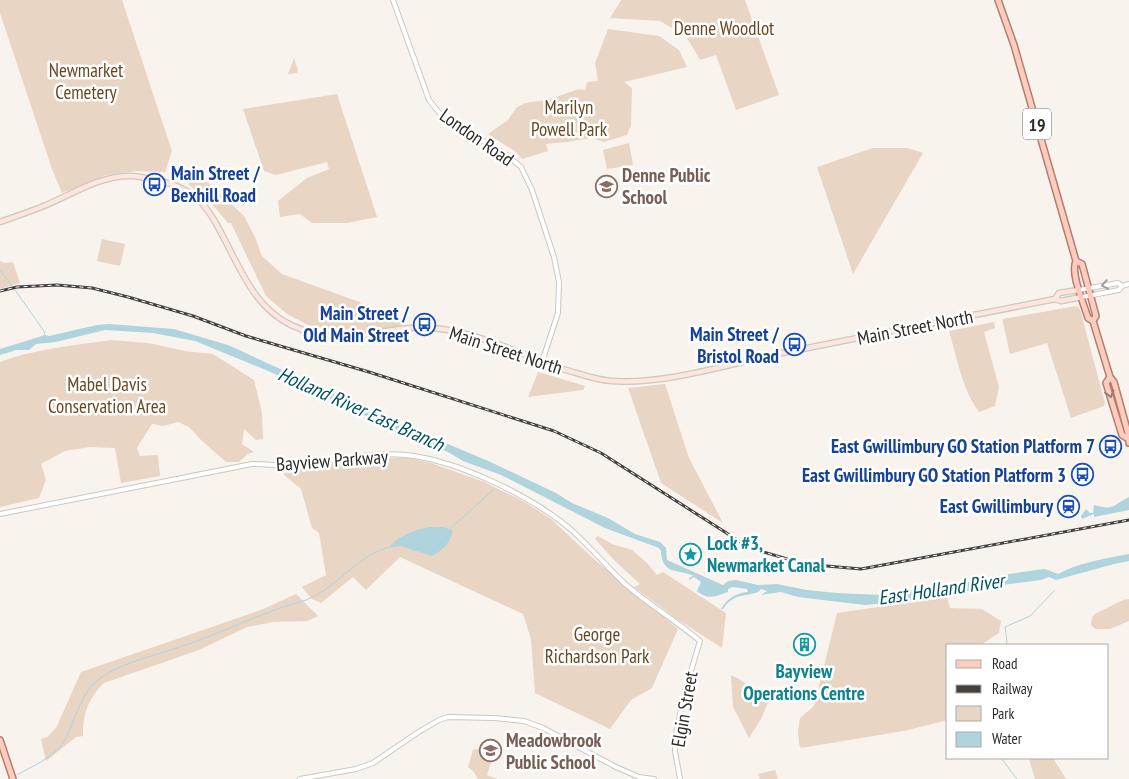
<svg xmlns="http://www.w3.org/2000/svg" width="1129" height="779" font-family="'PT Sans Narrow',sans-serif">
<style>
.green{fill:#e8d5c3}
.water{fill:#afd4de}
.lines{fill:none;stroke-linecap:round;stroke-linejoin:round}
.stream{stroke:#afd4de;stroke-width:1}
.tertiary-casing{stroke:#ccc7c1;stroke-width:6}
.secondary-casing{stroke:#ccc7c1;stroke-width:7}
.primary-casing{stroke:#b27e6f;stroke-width:8}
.tertiary{stroke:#fff;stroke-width:4}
.secondary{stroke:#fee6df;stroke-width:4.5}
.primary{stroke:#fcccbf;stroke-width:5}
.rail-casing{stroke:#44413f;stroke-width:3}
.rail{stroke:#fff;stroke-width:1;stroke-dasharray:4;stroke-linecap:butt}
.oneway{stroke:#a0a09f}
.oneway2{stroke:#947c74}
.labels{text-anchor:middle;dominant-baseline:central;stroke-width:5;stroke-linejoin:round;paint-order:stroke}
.shield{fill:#fff;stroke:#6c6b69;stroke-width:1}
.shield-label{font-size:18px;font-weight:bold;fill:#2d2b29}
.park-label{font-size:19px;fill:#694820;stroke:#fff}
.street-label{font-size:19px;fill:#2d2b29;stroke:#fff}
.transit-label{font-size:19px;font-weight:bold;fill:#164399;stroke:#fff;text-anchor:end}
.education-label{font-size:19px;font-weight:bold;fill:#785e54;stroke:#fff;text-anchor:start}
.culture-label{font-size:19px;font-weight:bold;fill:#0d838f;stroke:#fff;text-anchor:start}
.water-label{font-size:20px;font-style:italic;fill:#005260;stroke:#fff}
</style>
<rect width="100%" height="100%" fill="#f9f3ee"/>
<!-- green -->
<path class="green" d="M0,0H122L172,151L165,172L137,171L106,175L62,193L52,169L0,13Z
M621,0H745L779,95L736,110L716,55L700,60L686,36L660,21L610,18Z
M608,29L659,36L679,50L687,67L624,82L632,88L631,125L627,135L604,142L591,138L567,142L546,144L548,151L522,159L516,152L488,134L508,120L516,108L525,103L547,100L579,89L585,90L587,82L598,81L595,63Z
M294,58L298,70L297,73L288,74Z
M337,94L377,217L347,223H312L300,214L280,217L278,201L307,178L329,169L327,162L276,175L264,171L243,109Z
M629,143L633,165L607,169L603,150Z
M873,148H908L923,153L853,274L817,167Z
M194,175L210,184L244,216L255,237L262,256L282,274L362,303L371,314L386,319L405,317L406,326L350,334L308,325L287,314L266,296L231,223H228L212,204L189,185V177Z
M102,239L125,244L120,266L97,261Z
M0,261L4,263L13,262L20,283L0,289Z
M1076,306L1080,309L1105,403L1104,406L1071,418L1047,343L1010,354L1003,323V319Z
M994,322L995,328L984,332L999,387L995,406L979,412C962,389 957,358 949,331Z
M112,340L148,343L185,351L213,354L254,380L262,413L263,439L256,440L244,429L242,444L254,452L248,454L239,462H226L201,440L189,427L178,422L163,426L152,424L137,448L140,456L158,455L160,476L121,483L115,448L90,447L65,451L41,464L46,480L39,498L0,507V362C34,349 76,345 112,340Z
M538,372L585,386L583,390L528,397Z
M665,384L689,458L723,523L661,483L628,388Z
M365,458H408L431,463L484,482L525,502L551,519L595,560L678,629L652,688L631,700L610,729L535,693L531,639L523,614L400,557L366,590L353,577L321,603L312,599L302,587L326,575L319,533L312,528L301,489L283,474L291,470Z
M598,536L612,544L632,550L647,563L657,575L663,572L726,613L722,648L677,619L634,587L640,584L614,560L595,539Z
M296,594L318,616L308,621L273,622L247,627L199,650L104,683C89,697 82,715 83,736L76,737L46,761L41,739L47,737L56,728L81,672L261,610Z
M947,597L950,608L982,609L1001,621L999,633L981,645H948V720L904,731L801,748L799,744L798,730L800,718L814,706L837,613Z
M1129,599V621L1110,629H1095L1091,625L1092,617L1095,614L1123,600Z
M731,675L739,679L769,700L761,719L749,738L733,707Z
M483,748L485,751L490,748L491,752H494L487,775L498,779H478L473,771L468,767L473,750Z
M1031,758H1053L1066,779H1035L1029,759Z
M775,770L778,779H760L758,774Z"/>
<!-- water -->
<path class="water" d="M109,324L174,329L228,345L405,426L486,460L556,493L572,503L608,518L635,534L660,542L666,548L667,560L723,585L728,581L736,580L758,585L777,584L807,590L837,593L882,595L952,586L990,577L1036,570L1045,569L1058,574C1077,563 1107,558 1129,554V561L1114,564L1056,580L1049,577L1041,580L995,586L919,600L865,605L798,597L781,592L761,595L767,591L761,589C754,599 736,589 723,609H721C727,599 735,593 748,592L747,589L733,587L728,589V592C715,596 709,601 697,591L701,582L694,577L689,580V578L693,576L692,575C675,569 662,574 661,551L659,548L605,528L501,475L463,461L448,452L379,422L266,370L195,341L153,333L105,330L56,342L36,344L29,350H16L0,355V349L45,335L49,336L97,325Z
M1129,497V510L1094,517V514L1082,519L1081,516L1086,509L1090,513H1093L1094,505C1115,511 1113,505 1129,497Z
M430,527H444L453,531C450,543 443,550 432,556L401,546L391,547V545C402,534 415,530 430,527Z"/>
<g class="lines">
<!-- stream -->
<path class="stream" d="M0,270L12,286
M15,290L44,331L45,335
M450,529L494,489
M409,548L411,550H417
M1006,645L1007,642L1005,627L1030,616L1054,591
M1001,758L1017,779
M17,775C32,766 53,758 63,743C75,723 80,692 100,678C125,661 161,654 189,644C220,633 249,619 280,608C289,605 297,603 306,600C337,588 359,553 391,547"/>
<defs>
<path id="tertiary" d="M393,0L429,100L441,115L459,128L472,134L508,156L521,167L532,190L554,257L559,282L558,313L542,362
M1079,290L1118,283L1122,286L1129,284
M1082,297L1119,290L1122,286
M0,514L252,464C268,464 284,467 301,465C339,460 367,452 406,455C456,460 529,495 568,527C588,544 605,565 624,583C648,604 675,620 700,641L685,691L675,738V751L680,779
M300,779L356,769L373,763L417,733L439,720L448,717L494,718L524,721L543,728L616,767L639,777L654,779"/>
<path id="secondary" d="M0,222C14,217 29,212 44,206C71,195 100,175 131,176C138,176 146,178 153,180C168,182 184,188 196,197C213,213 222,235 233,256C248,285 261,310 291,325C347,352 380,324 433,328C475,331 525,356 566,370C580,374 596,380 611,381C667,385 732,363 787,352C876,334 966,317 1055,299L1061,301L1082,297
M1055,299L1059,293L1079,290"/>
<path id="primary" d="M998,0L1014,45L1076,261C1070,273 1084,304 1088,318L1093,321
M1076,261L1082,264L1096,316L1093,321L1110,377L1114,382L1128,433L1129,443
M1110,377L1106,383L1122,435L1127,438
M0,740L13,779"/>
</defs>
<!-- tertiary casing -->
<use href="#tertiary" class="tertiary-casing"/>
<!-- secondary casing -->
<use href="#secondary" class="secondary-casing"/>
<!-- primary casing -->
<use href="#primary" class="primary-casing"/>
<!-- tertiary -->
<use href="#tertiary" class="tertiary"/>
<!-- secondary -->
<use href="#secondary" class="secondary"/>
<!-- primary -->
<use href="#primary" class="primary"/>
<defs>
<path id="rail" d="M0,291L17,287L57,285L92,288L128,297L193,316L246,336L369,372L554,431L601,453L750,548L804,564L861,569L1129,520"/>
</defs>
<!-- rail casing -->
<use href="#rail" class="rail-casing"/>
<!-- rail -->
<use href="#rail" class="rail"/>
</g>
<!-- one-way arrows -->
<defs><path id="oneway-chevron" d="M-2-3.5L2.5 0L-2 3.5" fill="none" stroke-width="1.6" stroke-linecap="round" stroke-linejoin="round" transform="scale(1.25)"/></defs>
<use class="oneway" href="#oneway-chevron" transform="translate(1105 285) rotate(170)"/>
<use class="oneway2" href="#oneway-chevron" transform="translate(1110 394) rotate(74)"/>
<!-- icons -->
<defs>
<symbol id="bus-ring" viewBox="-11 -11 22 22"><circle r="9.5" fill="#fff" stroke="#1a4fb4" stroke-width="1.5"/><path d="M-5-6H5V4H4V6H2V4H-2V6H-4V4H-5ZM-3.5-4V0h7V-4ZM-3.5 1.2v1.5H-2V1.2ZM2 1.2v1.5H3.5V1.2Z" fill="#1a4fb4"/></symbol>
<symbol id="school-ring" viewBox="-11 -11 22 22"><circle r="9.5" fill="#fff" stroke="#8d6e63" stroke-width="1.5"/><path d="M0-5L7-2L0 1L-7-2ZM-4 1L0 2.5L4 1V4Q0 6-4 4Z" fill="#8d6e63"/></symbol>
<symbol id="station-ring" viewBox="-11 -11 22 22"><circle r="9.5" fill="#fff" stroke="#1a4fb4" stroke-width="1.5"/><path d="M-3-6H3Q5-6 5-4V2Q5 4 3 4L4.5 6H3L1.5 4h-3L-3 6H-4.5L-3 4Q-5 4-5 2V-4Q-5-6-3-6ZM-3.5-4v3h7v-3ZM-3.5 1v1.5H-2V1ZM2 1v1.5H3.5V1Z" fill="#1a4fb4"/></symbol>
<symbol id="sight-ring" viewBox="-11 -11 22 22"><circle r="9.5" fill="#fff" stroke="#0f9aa8" stroke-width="1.5"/><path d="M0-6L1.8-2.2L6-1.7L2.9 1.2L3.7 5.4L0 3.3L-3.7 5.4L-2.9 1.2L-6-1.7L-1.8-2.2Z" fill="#0f9aa8"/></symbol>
<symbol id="building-ring" viewBox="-11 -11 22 22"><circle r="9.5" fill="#fff" stroke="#0f9aa8" stroke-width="1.5"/><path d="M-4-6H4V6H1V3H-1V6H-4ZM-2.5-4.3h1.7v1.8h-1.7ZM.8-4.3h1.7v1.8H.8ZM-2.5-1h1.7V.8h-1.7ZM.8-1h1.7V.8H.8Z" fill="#0f9aa8"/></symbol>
</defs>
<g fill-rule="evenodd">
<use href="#bus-ring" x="142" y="172" width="25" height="25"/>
<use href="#school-ring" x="594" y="174" width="25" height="25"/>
<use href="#bus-ring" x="412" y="312" width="25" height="25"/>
<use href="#bus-ring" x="782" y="332" width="25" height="25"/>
<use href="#bus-ring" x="1098" y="434" width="25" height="25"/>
<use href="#bus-ring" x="1070" y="462" width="25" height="25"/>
<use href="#station-ring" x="1056" y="494" width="25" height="25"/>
<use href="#sight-ring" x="678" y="542" width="25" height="25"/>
<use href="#building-ring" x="792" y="632" width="25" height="25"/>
<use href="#school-ring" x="478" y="738" width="25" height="25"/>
</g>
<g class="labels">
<!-- shield labels -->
<rect class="shield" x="1023" y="108.5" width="28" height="31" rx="4"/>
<g class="shield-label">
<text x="1037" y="124">19</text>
</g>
<!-- park labels -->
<g class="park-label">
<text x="724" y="28">Denne Woodlot</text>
<text x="86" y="70">Newmarket<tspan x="86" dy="22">Cemetery</tspan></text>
<text x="569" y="107">Marilyn<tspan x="569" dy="22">Powell Park</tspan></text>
<text x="107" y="384">Mabel Davis<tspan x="107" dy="22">Conservation Area</tspan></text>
<text x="597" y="634">George<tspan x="597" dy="22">Richardson Park</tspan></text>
</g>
<!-- street labels -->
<g class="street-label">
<text transform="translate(477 137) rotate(35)">London Road</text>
<text transform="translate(915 327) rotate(-11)">Main Street North</text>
<text transform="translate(506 350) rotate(18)">Main Street North</text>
<text transform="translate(332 460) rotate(-4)">Bayview Parkway</text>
<text transform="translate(684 709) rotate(-80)">Elgin Street</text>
</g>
<!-- transit labels -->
<g class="transit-label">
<text x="171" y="173" text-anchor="start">Main Street /<tspan x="171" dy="22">Bexhill Road</tspan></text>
<text x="409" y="313">Main Street /<tspan x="409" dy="22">Old Main Street</tspan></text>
<text x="779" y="334">Main Street /<tspan x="779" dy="22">Bristol Road</tspan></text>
<text x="1095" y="446">East Gwillimbury GO Station Platform 7</text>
<text x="1066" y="475">East Gwillimbury GO Station Platform 3</text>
<text x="1053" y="506">East Gwillimbury</text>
</g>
<!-- education labels -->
<g class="education-label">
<text x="622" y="175">Denne Public<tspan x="622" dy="22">School</tspan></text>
<text x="506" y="740">Meadowbrook<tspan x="506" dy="22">Public School</tspan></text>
</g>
<!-- culture labels -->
<g class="culture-label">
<text x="707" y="543">Lock #3,<tspan x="707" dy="22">Newmarket Canal</tspan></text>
<text x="804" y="671" text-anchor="middle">Bayview<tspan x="804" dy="22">Operations Centre</tspan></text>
</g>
<!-- water labels -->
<g class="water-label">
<text transform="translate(361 409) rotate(24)">Holland River East Branch</text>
<text transform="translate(941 589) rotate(-8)">East Holland River</text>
</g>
</g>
<!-- legend -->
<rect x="946" y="644" width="162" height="115" fill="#ffffff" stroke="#abaaa9"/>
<rect x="956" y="660" width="25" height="8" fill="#fcccbf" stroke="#abaaa9"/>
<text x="992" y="669" font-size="15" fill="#2d2b29">Road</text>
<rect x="956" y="685" width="25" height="8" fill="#44413f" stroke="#abaaa9"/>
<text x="992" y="694" font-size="15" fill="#2d2b29">Railway</text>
<rect x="956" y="706" width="25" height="15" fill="#e8d5c3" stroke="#abaaa9"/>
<text x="992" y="719" font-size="15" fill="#2d2b29">Park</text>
<rect x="956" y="732" width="25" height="15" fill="#afd4de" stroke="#abaaa9"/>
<text x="992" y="744" font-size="15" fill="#2d2b29">Water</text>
</svg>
